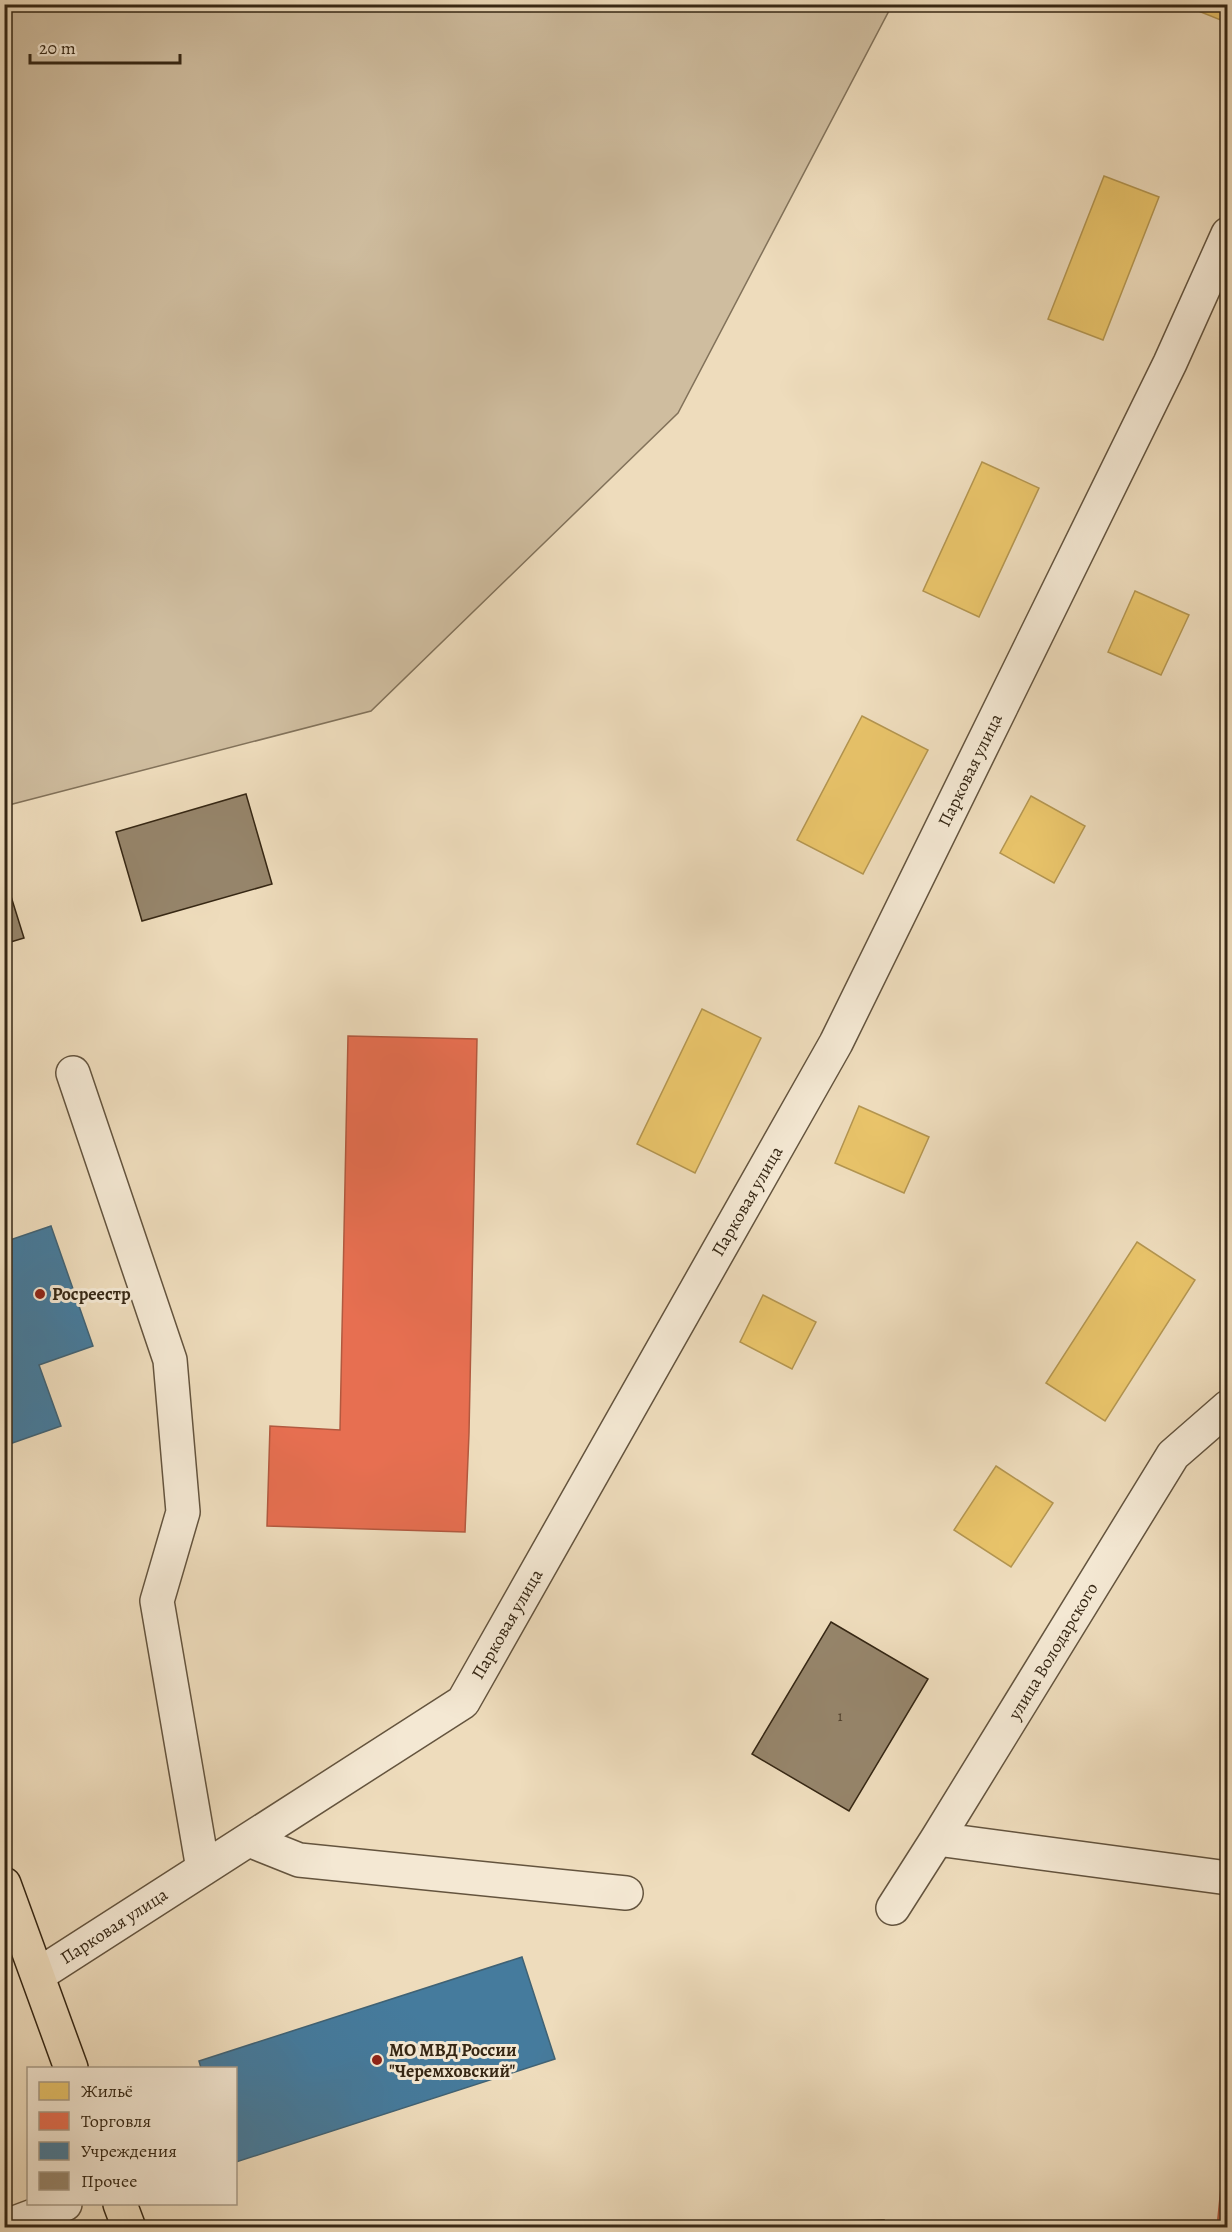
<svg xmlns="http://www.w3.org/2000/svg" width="1232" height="2232" font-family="Alegreya,serif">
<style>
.green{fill:#cfbd9f;stroke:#82725a;stroke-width:1.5}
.homes{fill:#e9c46a;stroke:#b39550;stroke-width:1.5}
.shops{fill:#e76f51;stroke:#b2593f;stroke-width:1.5}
.public{fill:#457b9d;stroke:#406274;stroke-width:1.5}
.building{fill:#96856b;stroke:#362714;stroke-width:1.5}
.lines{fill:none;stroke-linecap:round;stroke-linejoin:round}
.minor-casing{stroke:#64543e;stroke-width:36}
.major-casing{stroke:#362714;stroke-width:36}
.minor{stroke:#f4e8d3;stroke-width:33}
.major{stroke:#eedcbc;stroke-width:33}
.poi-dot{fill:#8f2418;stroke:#f4e8d3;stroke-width:2}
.labels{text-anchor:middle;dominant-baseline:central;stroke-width:6;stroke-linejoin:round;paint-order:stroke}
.number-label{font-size:15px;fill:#4e3e2a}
.street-label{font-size:18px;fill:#362714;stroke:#f4e8d3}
.poi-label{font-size:18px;font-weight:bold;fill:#362714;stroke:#f4e8d3;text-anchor:start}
</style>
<rect width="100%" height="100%" fill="#eedcbc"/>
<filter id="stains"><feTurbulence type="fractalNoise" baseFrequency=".00333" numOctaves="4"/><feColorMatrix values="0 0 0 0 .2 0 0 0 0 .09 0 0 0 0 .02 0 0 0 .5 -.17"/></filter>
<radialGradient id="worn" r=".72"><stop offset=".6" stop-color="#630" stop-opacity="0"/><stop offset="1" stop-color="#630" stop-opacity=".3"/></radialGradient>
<!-- green -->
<path class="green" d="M5,4H892V5L678,413L371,711L5,806Z"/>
<!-- homes -->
<path class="homes" d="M1181,4H1228V23Z
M1104,176L1159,197L1103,340L1048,319Z
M982,462L1039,488L979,617L923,591Z
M1135,591L1189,615L1161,675L1108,652Z
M862,716L928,750L863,874L797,840Z
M1031,796L1085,826L1054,883L1000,853Z
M702,1009L761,1038L695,1173L637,1144Z
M859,1106L929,1137L904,1193L835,1163Z
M1137,1242L1195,1280L1105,1421L1046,1383Z
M763,1295L816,1322L792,1369L740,1342Z
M996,1466L1053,1503L1011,1567L954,1530Z"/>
<!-- shops -->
<path class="shops" d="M348,1036L477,1039L469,1433L465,1532L267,1526L270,1426L340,1430Z
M1228,2116V2228H1217Z"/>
<!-- public -->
<path class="public" d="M51,1226L93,1346L39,1365L61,1426L4,1446V1242Z
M522,1957L555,2059L236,2162V2068H201L199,2061Z"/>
<!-- building -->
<path class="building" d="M246,794L272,884L142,921L116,832Z
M4,874L24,938L4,944Z
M831,1622L928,1679L849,1811L752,1754Z
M884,2220V2228H783V2222Z"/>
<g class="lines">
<defs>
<path id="minor" d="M73,1073L170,1360L183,1512L157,1601L203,1869
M937,1839L1228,1878
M249,1840L299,1860L626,1893
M893,1908L937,1839L1173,1455L1228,1407
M38,1975L463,1702L836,1043L1170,363L1228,234
M4,2227L65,2204"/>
<path id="major" d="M4,1884L71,2068
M120,2204L129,2228"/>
</defs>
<!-- minor casing -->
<use href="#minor" class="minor-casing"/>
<!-- major casing -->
<use href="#major" class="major-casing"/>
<!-- minor -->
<use href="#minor" class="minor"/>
<!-- major -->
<use href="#major" class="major"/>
</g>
<!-- markers -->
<g class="poi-dot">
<circle cx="40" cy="1294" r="6"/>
<circle cx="377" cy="2060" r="6"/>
</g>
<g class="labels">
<!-- number labels -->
<g class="number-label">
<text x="840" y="1716">1</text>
</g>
<!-- street labels -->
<g class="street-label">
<text transform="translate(970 770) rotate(-64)">Парковая улица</text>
<text transform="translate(747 1201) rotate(-60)">Парковая улица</text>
<text transform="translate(507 1624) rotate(-60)">Парковая улица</text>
<text transform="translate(1053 1651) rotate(-59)">улица Володарского</text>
<text transform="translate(114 1926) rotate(-33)">Парковая улица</text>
</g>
<!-- poi labels -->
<g class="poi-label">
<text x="52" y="1294">Росреестр</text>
<text x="389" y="2050">МО МВД России<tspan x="389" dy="21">"Черемховский"</tspan></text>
</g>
</g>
<!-- margin -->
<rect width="1232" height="2232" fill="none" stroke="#eedcbc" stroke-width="24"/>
<rect x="6" y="6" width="1220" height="2220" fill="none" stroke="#362714" stroke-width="3"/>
<rect x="12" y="12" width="1208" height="2208" fill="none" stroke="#362714" stroke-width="1.5"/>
<!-- legend -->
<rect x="27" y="2067" width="210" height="138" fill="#f4e8d3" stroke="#a89b87" stroke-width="1.5"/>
<rect x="39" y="2082" width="30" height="18" fill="#e9c46a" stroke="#a89b87" stroke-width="1.5"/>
<text x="81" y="2097" font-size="18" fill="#362714">Жильё</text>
<rect x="39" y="2112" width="30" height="18" fill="#e76f51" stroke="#a89b87" stroke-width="1.5"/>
<text x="81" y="2127" font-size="18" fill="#362714">Торговля</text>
<rect x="39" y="2142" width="30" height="18" fill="#457b9d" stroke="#a89b87" stroke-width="1.5"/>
<text x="81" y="2157" font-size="18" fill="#362714">Учреждения</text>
<rect x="39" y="2172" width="30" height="18" fill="#96856b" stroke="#a89b87" stroke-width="1.5"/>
<text x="81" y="2187" font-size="18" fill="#362714">Прочее</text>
<!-- scale -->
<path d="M30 54v9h150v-9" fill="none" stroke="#362714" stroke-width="3"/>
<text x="39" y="54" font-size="18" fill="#362714" stroke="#f4e8d3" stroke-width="4.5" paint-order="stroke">20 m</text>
<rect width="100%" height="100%" filter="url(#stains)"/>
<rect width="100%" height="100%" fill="url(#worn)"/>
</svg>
